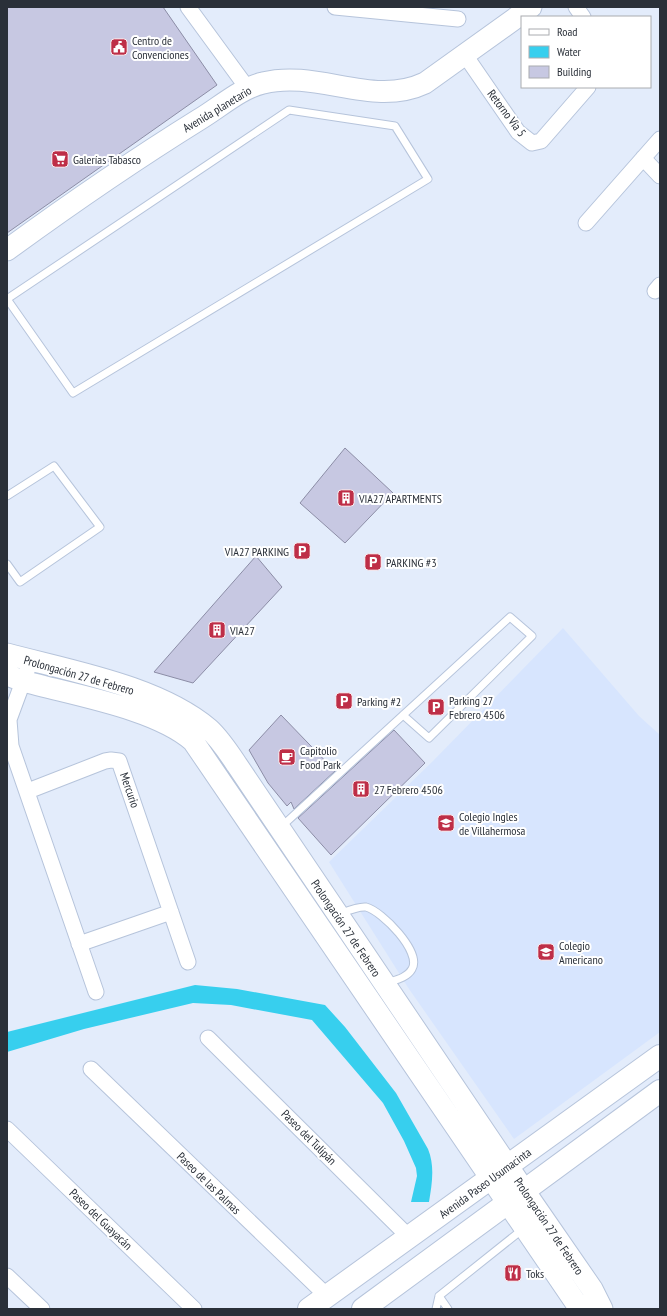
<svg xmlns="http://www.w3.org/2000/svg" width="667" height="1316" font-family="'PT Sans Narrow',sans-serif">
<style>
.built{fill:#d7e5fe}
.water{fill:#37cfee}
.building{fill:#c7c8e2;stroke:#8c8da6}
.lines{fill:none;stroke-linecap:round;stroke-linejoin:round}
.lane-casing{stroke:#b6c4db;stroke-width:9}
.street-casing{stroke:#b6c4db;stroke-width:17}
.secondary-casing{stroke:#b6c4db;stroke-width:23}
.primary-casing{stroke:#b6c4db;stroke-width:24}
.lane{stroke:#fff;stroke-width:7}
.street{stroke:#fff;stroke-width:15}
.secondary{stroke:#fff;stroke-width:21}
.primary{stroke:#fff;stroke-width:22}
.labels{text-anchor:middle;dominant-baseline:central;stroke-width:4;stroke-linejoin:round;paint-order:stroke}
.poi-label{font-size:12px;fill:#2a3039;stroke:#fff;text-anchor:start}
.street-label{font-size:12px;fill:#2a3039;stroke:#fff}
</style>
<rect width="100%" height="100%" fill="#e3ecfb"/>
<!-- built -->
<path class="built" d="M563,628L639,716L660,735V1032L514,1139L409,989L329,862L433,761Z"/>
<!-- water -->
<path class="water" d="M195,985L237,989L325,1005L345,1027L396,1093L428,1149C435,1166 432,1184 429,1202H411L417,1176L416,1168L404,1141L383,1103L312,1020L231,1005L193,1003L84,1029L7,1052V1032Z"/>
<!-- building -->
<path class="building" d="M7,7H163L217,85L7,233Z
M345,448L393,493L345,543L300,503Z
M256,556L282,587L193,683L154,672Z
M281,715L335,771L294,809L291,802L287,806L268,783L249,750Z
M394,730L425,763L331,855L298,818Z"/>
<g class="lines">
<defs>
<path id="lane" d="M7,299L289,110L395,126L428,179L73,393L7,299
M7,496L54,466L100,527L20,582L7,564
M281,827L510,617L532,636L429,738L403,715
M339,914C347,911 359,906 366,907C382,911 422,952 412,969C407,978 395,980 386,983
M439,1296L448,1309
M436,1309L439,1296L523,1229"/>
<path id="street" d="M188,7L248,89
M335,7L458,19
M576,7L583,17
M465,55L518,132L532,143L541,141L588,87
M643,158L660,176
M586,223L660,139
M655,291L660,285
M9,720L11,746L96,992
M7,725L31,660
M28,791L105,761L111,760L119,761L188,962
M79,944L171,912
M208,1038L409,1237
M91,1069L327,1296
M7,1129L194,1309
M7,1276L42,1309"/>
<path id="secondary" d="M7,250C70,204 134,160 200,119C220,107 241,88 263,83C318,69 372,108 425,83L531,7
M7,654C70,671 158,686 209,729C220,739 229,753 237,765L534,1205L592,1289L602,1309
M7,675L23,681C73,695 155,708 193,741L580,1309"/>
<path id="primary" d="M309,1309L660,1056
M363,1309L660,1091"/>
</defs>
<!-- lane casing -->
<use href="#lane" class="lane-casing"/>
<!-- street casing -->
<use href="#street" class="street-casing"/>
<!-- secondary casing -->
<use href="#secondary" class="secondary-casing"/>
<!-- primary casing -->
<use href="#primary" class="primary-casing"/>
<!-- lane -->
<use href="#lane" class="lane"/>
<!-- street -->
<use href="#street" class="street"/>
<!-- secondary -->
<use href="#secondary" class="secondary"/>
<!-- primary -->
<use href="#primary" class="primary"/>
</g>
<!-- icons -->
<defs>
<symbol id="civic-square" viewBox="-11 -11 22 22"><rect x="-9" y="-9" width="18" height="18" rx="4" fill="#be2e47" stroke="#fff"/><path d="M-.6-6.5H3V-4.5H.6V-3L4-1V1h2V6H-6V1h2V-1L-.6-3ZM-1.2 2.5V6h2.4V2.5Z" fill="#fff"/></symbol>
<symbol id="supermarket-square" viewBox="-11 -11 22 22"><rect x="-9" y="-9" width="18" height="18" rx="4" fill="#be2e47" stroke="#fff"/><path d="M-6-5.5h2.5l.6 2H6L4.5 2H-2.5L-4.4-4H-6ZM-1.5 3.2a1.3 1.3 0 1 0 .1 0ZM3 3.2a1.3 1.3 0 1 0 .1 0Z" fill="#fff"/></symbol>
<symbol id="building-square" viewBox="-11 -11 22 22"><rect x="-9" y="-9" width="18" height="18" rx="4" fill="#be2e47" stroke="#fff"/><path d="M-4-6H4V6H1V3H-1V6H-4ZM-2.5-4.3h1.7v1.8h-1.7ZM.8-4.3h1.7v1.8H.8ZM-2.5-1h1.7V.8h-1.7ZM.8-1h1.7V.8H.8Z" fill="#fff"/></symbol>
<symbol id="parking-square" viewBox="-11 -11 22 22"><rect x="-9" y="-9" width="18" height="18" rx="4" fill="#be2e47" stroke="#fff"/><path d="M-3.5-5.5H1a3.5 3.5 0 0 1 0 7H-1V5.5H-3.5ZM-1-3.4V-.6H.8a1.4 1.4 0 0 0 0-2.8Z" fill="#fff"/></symbol>
<symbol id="cafe-square" viewBox="-11 -11 22 22"><rect x="-9" y="-9" width="18" height="18" rx="4" fill="#be2e47" stroke="#fff"/><path d="M-5.5-4.5H6V0H3Q3 3.5 0 3.5H-2.5Q-5.5 3.5-5.5 0ZM3-3.2v2h1.7v-2ZM-6 4.5H4V6H-6Z" fill="#fff"/></symbol>
<symbol id="school-square" viewBox="-11 -11 22 22"><rect x="-9" y="-9" width="18" height="18" rx="4" fill="#be2e47" stroke="#fff"/><path d="M0-5L7-2L0 1L-7-2ZM-4 1L0 2.5L4 1V4Q0 6-4 4Z" fill="#fff"/></symbol>
<symbol id="restaurant-square" viewBox="-11 -11 22 22"><rect x="-9" y="-9" width="18" height="18" rx="4" fill="#be2e47" stroke="#fff"/><path d="M-5-6h1v4h1v-4h1v4h1v-4h1v5L-1.5 .5V6h-2V.5L-5-1ZM5-6V6H3V1.5H1.5Q1.5-4 5-6Z" fill="#fff"/></symbol>
</defs>
<g fill-rule="evenodd">
<use href="#civic-square" x="109" y="37" width="20" height="20"/>
<use href="#supermarket-square" x="50" y="149" width="20" height="20"/>
<use href="#building-square" x="336" y="488" width="20" height="20"/>
<use href="#parking-square" x="292" y="541" width="20" height="20"/>
<use href="#parking-square" x="363" y="552" width="20" height="20"/>
<use href="#building-square" x="207" y="620" width="20" height="20"/>
<use href="#parking-square" x="334" y="691" width="20" height="20"/>
<use href="#parking-square" x="426" y="697" width="20" height="20"/>
<use href="#cafe-square" x="277" y="747" width="20" height="20"/>
<use href="#building-square" x="351" y="779" width="20" height="20"/>
<use href="#school-square" x="436" y="813" width="20" height="20"/>
<use href="#school-square" x="536" y="942" width="20" height="20"/>
<use href="#restaurant-square" x="503" y="1263" width="20" height="20"/>
</g>
<g class="labels">
<!-- poi labels -->
<g class="poi-label">
<text x="132" y="40">Centro de<tspan x="132" dy="14">Convenciones</tspan></text>
<text x="73" y="159">Galerías Tabasco</text>
<text x="359" y="498">VIA27 APARTMENTS</text>
<text x="289" y="551" text-anchor="end">VIA27 PARKING</text>
<text x="386" y="562">PARKING #3</text>
<text x="230" y="630">VIA27</text>
<text x="449" y="700">Parking 27<tspan x="449" dy="14">Febrero 4506</tspan></text>
<text x="357" y="701">Parking #2</text>
<text x="300" y="750">Capitolio<tspan x="300" dy="14">Food Park</tspan></text>
<text x="374" y="789">27 Febrero 4506</text>
<text x="459" y="816">Colegio Ingles<tspan x="459" dy="14">de Villahermosa</tspan></text>
<text x="559" y="945">Colegio<tspan x="559" dy="14">Americano</tspan></text>
<text x="526" y="1273">Toks</text>
</g>
<!-- street labels -->
<g class="street-label">
<text transform="translate(217 109) rotate(-31)">Avenida planetario</text>
<text transform="translate(507 113) rotate(53)">Retorno Vía 5</text>
<text transform="translate(79 675) rotate(16)">Prolongación 27 de Febrero</text>
<text transform="translate(130 790) rotate(71)">Mercurio</text>
<text transform="translate(346 928) rotate(56)">Prolongación 27 de Febrero</text>
<text transform="translate(309 1137) rotate(45)">Paseo del Tulipán</text>
<text transform="translate(209 1183) rotate(44)">Paseo de las Palmas</text>
<text transform="translate(485 1183) rotate(-36)">Avenida Paseo Usumacinta</text>
<text transform="translate(101 1219) rotate(44)">Paseo del Guayacán</text>
<text transform="translate(549 1226) rotate(56)">Prolongación 27 de Febrero</text>
</g>
</g>
<!-- border -->
<rect width="667" height="1316" fill="none" stroke="#2a3039" stroke-width="16"/>
<!-- legend -->
<rect x="521" y="16" width="130" height="72" fill="#ffffff" stroke="#aaacb0"/>
<rect x="529" y="29" width="20" height="6" fill="#ffffff" stroke="#aaacb0"/>
<text x="557" y="36" font-size="12" fill="#2a3039">Road</text>
<rect x="529" y="46" width="20" height="12" fill="#37cfee" stroke="#aaacb0"/>
<text x="557" y="56" font-size="12" fill="#2a3039">Water</text>
<rect x="529" y="66" width="20" height="12" fill="#c7c8e2" stroke="#aaacb0"/>
<text x="557" y="76" font-size="12" fill="#2a3039">Building</text>
</svg>
